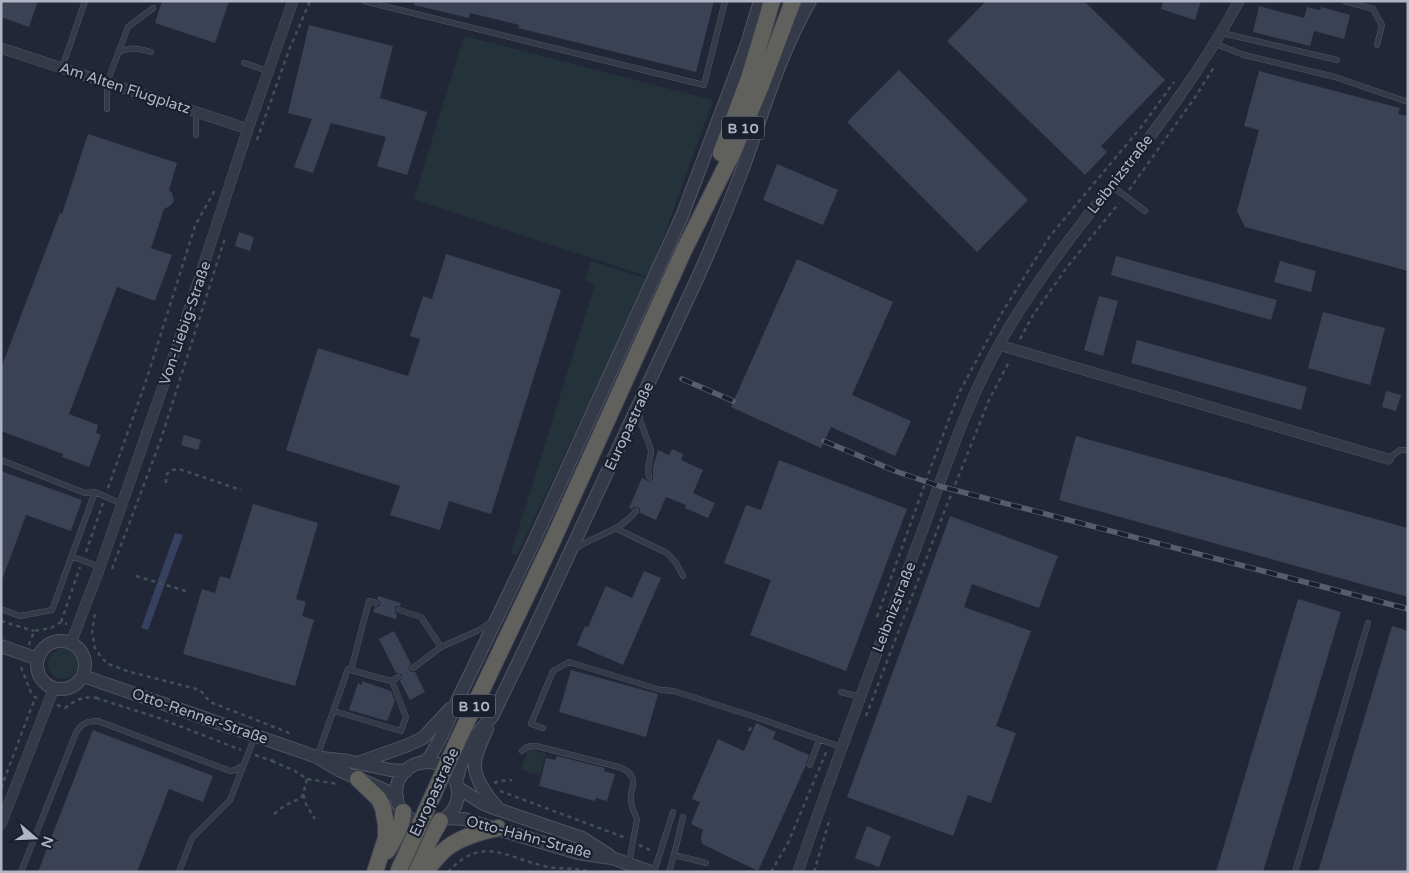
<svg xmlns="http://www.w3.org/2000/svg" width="1409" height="873" font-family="'Varela Round',sans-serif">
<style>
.green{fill:#233339}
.water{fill:#36405f}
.building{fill:#3b4256}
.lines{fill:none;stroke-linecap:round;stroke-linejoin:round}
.service-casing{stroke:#505463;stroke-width:6}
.minor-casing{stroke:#505463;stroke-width:11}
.tertiary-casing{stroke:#505463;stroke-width:14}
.trunk-casing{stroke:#3d4150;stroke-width:18}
.path{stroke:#415056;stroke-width:2.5;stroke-dasharray:4 4;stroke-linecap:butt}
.service{stroke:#353a48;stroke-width:5}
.minor{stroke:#353a48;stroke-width:10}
.tertiary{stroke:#353a48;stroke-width:12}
.trunk{stroke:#60605d;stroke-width:16}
.rail-casing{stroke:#575d6f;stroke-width:5.5}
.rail{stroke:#1a1f2d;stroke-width:4;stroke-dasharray:11;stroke-linecap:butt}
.trunk-bridge-casing{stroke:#3d4150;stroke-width:18;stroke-linecap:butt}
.trunk-bridge{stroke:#60605d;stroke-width:16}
.labels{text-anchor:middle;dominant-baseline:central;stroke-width:4.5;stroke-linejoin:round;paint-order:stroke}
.shield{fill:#1a1f2d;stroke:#838797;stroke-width:1}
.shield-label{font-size:14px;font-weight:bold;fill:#b0b4c5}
.street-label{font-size:15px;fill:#b0b4c5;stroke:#1a1f2d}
</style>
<rect width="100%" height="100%" fill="#222738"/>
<!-- green -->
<path class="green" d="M464,36L713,100L649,277L414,199Z
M591,261L648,279L517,555L511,553L595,284L585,281Z
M48 664a15 15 0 1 1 30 0a15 15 0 1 1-30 0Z
M528,748L546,754L540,775L521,770Z"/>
<!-- water -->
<path class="water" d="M175,533L183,535L148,630L141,628Z"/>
<!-- building -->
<path class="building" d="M1,1H38L29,27L1,17Z
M162,1H229L215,43L155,23Z
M415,1H714L696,72L518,28L519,25L470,13L469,18L414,5Z
M986,1H1084L1165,80L1101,146L1107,152L1085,175L947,41Z
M1163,1H1201L1195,20L1161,9Z
M1259,6L1304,18L1307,7L1320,10L1321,7L1350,15L1344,39L1314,31L1310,46L1253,32Z
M309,25L393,46L380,98L427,112L407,175L377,166L386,137L331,123L313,173L294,167L312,119L288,113Z
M899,70L1028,200L977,252L847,122Z
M1259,71L1400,108L1398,114L1408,116V271L1245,227L1237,211L1259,130L1244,126Z
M88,134L177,163L169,190L172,193L174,201L170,206L164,209L151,248L172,255L155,301L117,287L69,414L98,425L96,433L101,435L89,467L62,457L63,454L1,431V368L60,213L62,214Z
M777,164L838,190L823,225L763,200Z
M239,232L254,237L250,251L235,246Z
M446,254L561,290L491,514L449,501L440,530L390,515L400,486L286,450L318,348L408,376L420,339L410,336L423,296L432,299Z
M1116,256L1277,300L1271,320L1111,275Z
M797,259L893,302L852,395L911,421L895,456L831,427L821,448L731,407Z
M1280,261L1316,271L1311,292L1274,282Z
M1099,296L1118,301L1103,356L1084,350Z
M1323,312L1385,328L1370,385L1308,368Z
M1137,340L1307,387L1301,410L1131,363Z
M1386,391L1401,395L1396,411L1382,407Z
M184,435L201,440L198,450L181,445Z
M1076,436L1408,528V597L1059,500Z
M672,449L683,454L681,460L703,470L693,493L715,503L708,518L685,508L686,505L666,497L656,520L640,513V509L637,507H634L632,509L629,508L642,478L648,481L653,479V467L658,450L669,455Z
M779,460L907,509L846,671L750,635L771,580L724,563L746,505L761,510Z
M1,471L82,500L71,531L26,515L2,580H1Z
M253,504L318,523L296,599L306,602L302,616L314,620L295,686L183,654L202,589L215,593L220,576L230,579Z
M950,516L1058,556L1039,608L972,584L964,607L1031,631L996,726L1016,733L991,803L968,795L953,836L847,797Z
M644,571L661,578L623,665L577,645L585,626L588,627L606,586L632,598Z
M378,596L401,603L400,606H396L395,609V613L397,614L396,619L373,612L375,607H378L380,605V601L377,599Z
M1298,599L1341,612L1263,872H1216Z
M1392,626L1408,631V872H1318Z
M394,631L411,664L409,667V670L412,672H415L425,692L410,700L400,681L402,678V675L399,673H396L379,639Z
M571,670L658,694L646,737L559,712Z
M362,681L391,691L395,701L387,721L349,710L358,683L362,685Z
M756,723L776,732L773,739L809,755L806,765L758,871L702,844L701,837L703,830L691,824L700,802L692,799L718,739L744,751Z
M93,730L213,776L203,802L169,789L137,872H38Z
M557,756L605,768L604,771L615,774L607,801L596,798L595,801L539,786L546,758L555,760Z
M867,826L891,836L879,867L855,858Z"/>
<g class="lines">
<defs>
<path id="service" d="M364,1L704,85L725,1
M1345,1L1373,9L1382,25L1377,45
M1222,33L1337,60
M1216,44L1244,55L1335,77L1408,102
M119,52C131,47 138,48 151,52
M244,63L268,71
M62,68L85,1
M107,109V83L128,27L153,8
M196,112V135
M1112,186L1145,211
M639,411L640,420L651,450C651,460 646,467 649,477
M1388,459L1400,450H1408
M1,460L85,493L95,492L122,504
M617,529L667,553L676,563L683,576
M576,548C598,534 619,532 636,511
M71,556L100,567
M1,609L20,616L52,610L95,492
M399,610L421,617L441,647
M413,668L441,647L477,631L490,623
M351,670L369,601L376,603
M841,692L860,697
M334,711L401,731L406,717L392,681
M543,728L531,724L553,671L569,662L661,690L674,691L755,717L841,747
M522,751C526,746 530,746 536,746L619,767C627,770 634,775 633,784C633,788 631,792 631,796C630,804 634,813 637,819L629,863
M317,757L348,669L375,677L392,681L398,677
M810,765L819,740
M674,855L683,817
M21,872L76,733C81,723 88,721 98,721L230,771L236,770L243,765
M179,872L192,838L230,800L255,736
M654,872L673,812
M669,872L674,855L706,863
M1295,872L1368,623"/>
<path id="minor" d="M1,48L248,129
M999,345L1388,459
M71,643L100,567L175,352L248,129L293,1
M1,824L54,688
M798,872C834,765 874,661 913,556C940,485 962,412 999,345C1023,301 1054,259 1085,219C1094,207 1104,196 1113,185C1159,126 1204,66 1239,1"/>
<path id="tertiary" d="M37 665a24 24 0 1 1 48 0a24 24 0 1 1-48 0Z
M1,646L38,659
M83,676L317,757L339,770L384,790L397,797
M487,729C482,740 476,752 475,763C473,777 488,798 498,808
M322,758L348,761L390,770L406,771
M396 793a31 31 0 1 1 62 0a31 31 0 1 1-62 0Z
M358,763L408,745L423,738L450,709
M422,763L430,757L442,735L458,699L534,541L682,216L747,44L760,1
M456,782L460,767L471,742L493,715L530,638L697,279C714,241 730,202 745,163C764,108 781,52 810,1
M457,787L482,803L491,807L582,838L610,856
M446,818L464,819L578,853L612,858L651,872"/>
<path id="trunk" d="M721,153L749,78L772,1
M553,540L684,250L733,152L761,86L793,1
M358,779L379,799L383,808L386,824V838L375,872
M387,851C394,839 403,826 403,812
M416,872L430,839L440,821
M425,872C432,864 438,855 447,848C461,837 480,832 498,828"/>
</defs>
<!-- service casing -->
<use href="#service" class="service-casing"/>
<!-- minor casing -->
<use href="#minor" class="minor-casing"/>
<!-- tertiary casing -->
<use href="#tertiary" class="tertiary-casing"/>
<!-- trunk casing -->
<use href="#trunk" class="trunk-casing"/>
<!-- path -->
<path class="path" d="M257,140L289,50L310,1
M1129,190L1196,96L1214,67
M1020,339L1033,315L1068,266L1119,203
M166,483V475L171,470L179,469L241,490
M108,488L147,378L195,226L216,188
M86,552L103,503
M112,569L160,442L225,238
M136,576L189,592
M95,614L92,632L95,648L101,657L108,664L130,672L200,690L210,702L292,734
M877,617L932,464L959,393L1003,311L1050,236L1142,126L1174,82
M1,621L34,631
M61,622L80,567
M29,645L34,631L51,628L61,622L67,624
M21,667L32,695L38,699
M96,698L159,718L241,750
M57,705L65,708C76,700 82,696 96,698L98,694
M866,716L943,515L989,400L1010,360
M749,731L752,725
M255,755L272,761L274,755
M272,761L295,771L307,779L338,784
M307,779C301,800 304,801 315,819
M494,783L499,781L512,780
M1,788L35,698
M500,791L626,838
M274,814L284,806L301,798L303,794
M639,845L652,851
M448,872C482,835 505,857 544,866C559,870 575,867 590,872
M771,872L788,843L827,750
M814,872L830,818"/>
<!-- service -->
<use href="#service" class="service"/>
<!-- minor -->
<use href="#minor" class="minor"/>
<!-- tertiary -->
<use href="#tertiary" class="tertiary"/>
<!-- trunk -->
<use href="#trunk" class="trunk"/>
<defs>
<path id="rail" d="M682,379L733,401
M824,441L895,471L939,486L1408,609"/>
</defs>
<!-- rail casing -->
<use href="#rail" class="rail-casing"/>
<!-- rail -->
<use href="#rail" class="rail"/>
<defs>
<path id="trunk-bridge" d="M398,872L459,738L553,540"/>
</defs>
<!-- trunk-bridge casing -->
<use href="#trunk-bridge" class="trunk-bridge-casing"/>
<!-- trunk-bridge -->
<use href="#trunk-bridge" class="trunk-bridge"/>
</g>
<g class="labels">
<!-- shield labels -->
<g class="shield">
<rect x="722" y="116.5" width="42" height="23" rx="4"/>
<rect x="453" y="694.5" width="42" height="23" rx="4"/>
</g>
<g class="shield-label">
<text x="743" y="128">B 10</text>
<text x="474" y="706">B 10</text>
</g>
<!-- street labels -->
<g class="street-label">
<text transform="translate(125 88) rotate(18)">Am Alten Flugplatz</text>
<text transform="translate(1120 174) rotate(-52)">Leibnizstraße</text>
<text transform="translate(185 323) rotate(-71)">Von-Liebig-Straße</text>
<text transform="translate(629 426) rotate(-65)">Europastraße</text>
<text transform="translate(894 607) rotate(-69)">Leibnizstraße</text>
<text transform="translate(200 716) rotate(19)">Otto-Renner-Straße</text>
<text transform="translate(434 792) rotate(-65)">Europastraße</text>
<text transform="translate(529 837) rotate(15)">Otto-Hahn-Straße</text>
</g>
</g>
<!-- border -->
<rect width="1409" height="873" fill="none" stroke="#b0b4c5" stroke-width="5"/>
<!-- north arrow -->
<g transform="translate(35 838) rotate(109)" stroke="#1a1f2d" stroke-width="4" paint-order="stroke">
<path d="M0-4L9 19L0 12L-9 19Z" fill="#b0b4c5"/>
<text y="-8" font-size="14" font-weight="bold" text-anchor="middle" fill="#b0b4c5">N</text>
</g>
</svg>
